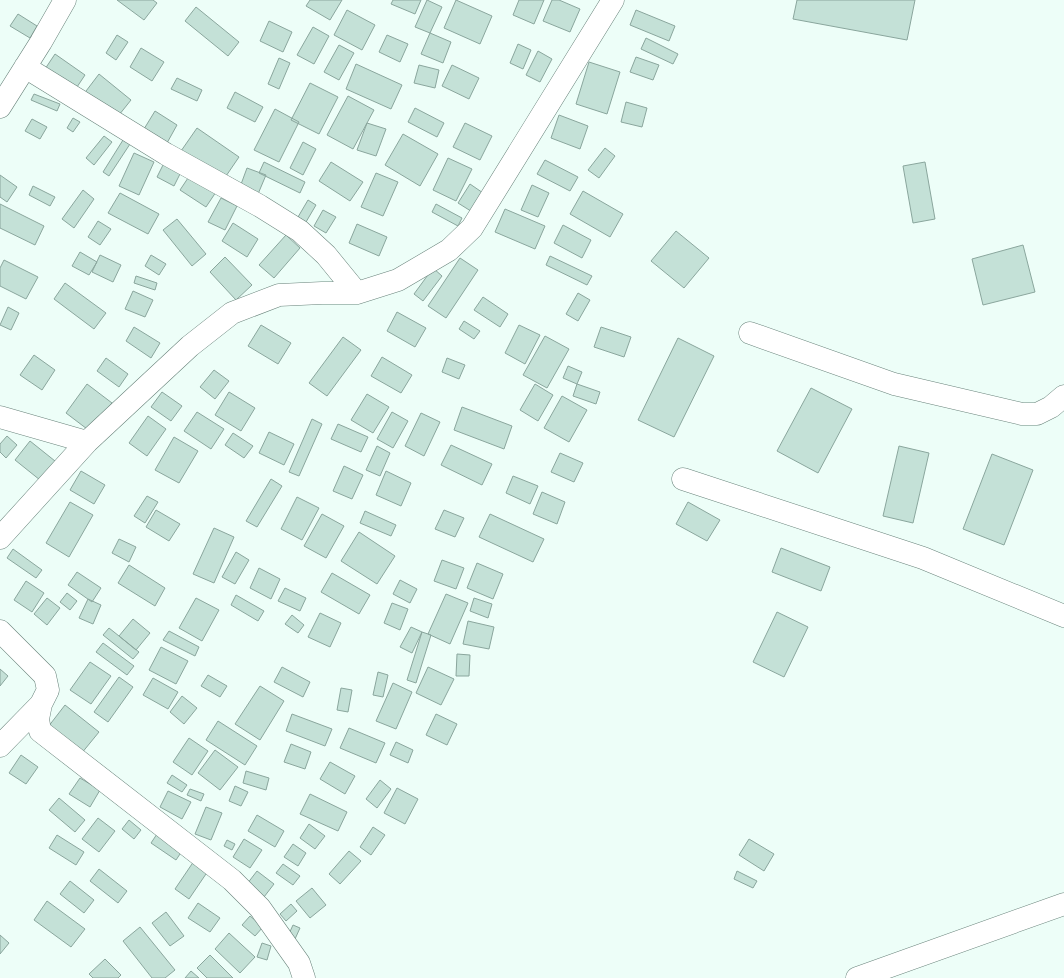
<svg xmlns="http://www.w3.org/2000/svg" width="1064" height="978" font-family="Helvetica,sans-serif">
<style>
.building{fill:#c4e1d7;stroke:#8aa69d}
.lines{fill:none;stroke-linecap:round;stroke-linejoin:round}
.minor-casing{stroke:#69837b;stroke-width:23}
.minor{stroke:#fff;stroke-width:22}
</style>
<rect width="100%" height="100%" fill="#edfef8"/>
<!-- building -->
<path class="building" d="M117,0H153L157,3L144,20Z
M310,0H342L330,20L306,6Z
M393,0H421L415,14L391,4Z
M427,0L442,7L430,33L415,27Z
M456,0L492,16L480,44L444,28Z
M519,0H544L534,24L513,15Z
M552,0H559L580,9L570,32L543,21Z
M797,0H915L907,40L793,19Z
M196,7L239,42L228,56L185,21Z
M347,10L375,25L362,50L334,35Z
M636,10L675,26L669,41L630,25Z
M18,14L37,26L30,38L10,26Z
M269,21L292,32L283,52L260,41Z
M313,27L329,36L314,64L297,55Z
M430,33L451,42L443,63L421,54Z
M117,35L128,42L116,60L106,53Z
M387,35L408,44L400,62L379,52Z
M646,38L678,54L673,64L641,49Z
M518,44L531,50L523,69L510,63Z
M339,45L354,53L339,80L324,72Z
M141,48L164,62L152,81L130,67Z
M538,51L552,59L540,82L526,75Z
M55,54L85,75L75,90L45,69Z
M636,57L659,65L653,80L630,72Z
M279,58L290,63L279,89L268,84Z
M589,62L620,72L607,114L576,104Z
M356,64L402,85L391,109L346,89Z
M419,65L439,70L435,88L414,83Z
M452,65L479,78L469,99L442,86Z
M99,74L131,100L115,120L83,95Z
M177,78L202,90L197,101L171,89Z
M310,83L338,97L319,134L291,120Z
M235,92L263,107L255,122L227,108Z
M34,94L60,104L57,111L31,100Z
M348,96L374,110L353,149L327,135Z
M626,102L647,108L642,127L621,122Z
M415,108L444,123L437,137L408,122Z
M275,109L299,122L279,162L254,150Z
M155,111L177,125L167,143L144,129Z
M559,115L588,126L580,149L551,138Z
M73,118L80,122L73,132L67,128Z
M32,119L47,127L40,139L25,131Z
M367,123L386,129L376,156L357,150Z
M465,123L492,136L480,160L453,147Z
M197,128L239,157L224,179L181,151Z
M403,134L438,154L420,186L385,165Z
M104,136L112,142L94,165L86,158Z
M123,140L130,144L109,176L103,172Z
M303,142L316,149L303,175L290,168Z
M605,148L615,156L599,178L588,170Z
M134,153L154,162L139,195L119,186Z
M448,158L472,169L456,201L433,190Z
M545,160L578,177L570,191L537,174Z
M264,162L305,182L300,193L259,173Z
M331,162L363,182L350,201L319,181Z
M925,162L935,219L913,223L903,166Z
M164,163L181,172L174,186L157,177Z
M247,168L266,175L258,194L240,187Z
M376,173L398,182L383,216L361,207Z
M0,175L17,187L7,202L0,197Z
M190,175L216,192L206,207L180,190Z
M470,184L486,195L474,213L458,203Z
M532,185L549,193L538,217L521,210Z
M33,186L55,197L50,206L29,195Z
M83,190L94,199L74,228L62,219Z
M583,191L623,214L610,237L570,214Z
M120,193L159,214L148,234L108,213Z
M221,198L237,206L225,230L208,222Z
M308,200L316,205L306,222L298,217Z
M0,204L44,226L35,245L0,228Z
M436,204L462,218L458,226L432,212Z
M505,209L545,226L535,249L495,232Z
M323,210L336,217L326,233L314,226Z
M177,219L206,254L192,266L163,230Z
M98,221L111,229L100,245L88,237Z
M233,223L258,239L247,257L222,241Z
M357,224L387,237L379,256L349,243Z
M563,225L591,240L582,258L554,243Z
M676,231L709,258L684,288L651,261Z
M286,235L300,248L274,278L259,265Z
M1023,245L1035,292L983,305L972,259Z
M80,252L97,262L89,275L72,266Z
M100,255L121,265L113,282L92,272Z
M151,255L166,264L159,275L145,266Z
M550,256L592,276L587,285L546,265Z
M225,257L252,285L236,300L210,272Z
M460,258L478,270L446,318L428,306Z
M4,260L38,277L26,299L0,286V268Z
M433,268L442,276L423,301L414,294Z
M136,276L157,283L155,290L134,283Z
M65,283L106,313L94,329L54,299Z
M133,291L153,300L145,317L125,309Z
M578,293L590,300L578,321L566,314Z
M483,297L508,314L500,327L474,310Z
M8,307L19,313L11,330L0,325Z
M397,312L426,328L415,347L387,331Z
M464,321L480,331L474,339L459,329Z
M261,325L291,343L278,364L248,346Z
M519,325L540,335L525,364L505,353Z
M134,327L160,343L151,358L126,341Z
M601,327L631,337L624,357L594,347Z
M545,336L569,349L547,388L523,375Z
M343,337L361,350L327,396L309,383Z
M678,338L714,356L674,437L638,420Z
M34,355L55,370L42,390L20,375Z
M382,357L412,375L401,393L371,376Z
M106,358L128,374L119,387L97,371Z
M447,358L465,365L459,379L442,372Z
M568,366L582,372L577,384L563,378Z
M214,370L229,381L215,399L200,387Z
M87,384L112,403L91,432L66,413Z
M535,384L553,395L538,421L520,410Z
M577,384L600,392L596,404L573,396Z
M811,388L852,409L818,473L777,451Z
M162,392L182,406L171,421L151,407Z
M229,392L255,408L241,431L215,415Z
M367,394L389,407L373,433L351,420Z
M562,396L587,410L569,442L544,428Z
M462,407L512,426L504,449L454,430Z
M197,412L224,429L211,449L184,431Z
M392,412L408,421L393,448L377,439Z
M421,413L440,422L424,456L405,446Z
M148,416L166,429L147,456L129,443Z
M312,419L322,424L299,476L289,472Z
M338,424L368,437L361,452L331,439Z
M269,432L294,444L284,465L259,453Z
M233,433L253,446L244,458L225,445Z
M7,436L17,445L6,458L0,452V444Z
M174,437L198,451L179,483L155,470Z
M30,441L55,461L40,480L15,460Z
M451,445L492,464L482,485L441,465Z
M377,446L390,453L380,476L366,470Z
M899,446L929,453L913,523L883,516Z
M560,453L583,463L574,482L551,472Z
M992,454L1033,470L1004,545L963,529Z
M344,466L363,475L352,499L333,491Z
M81,471L105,485L94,504L70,490Z
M386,471L411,483L401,506L376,495Z
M513,476L538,486L530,504L506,493Z
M271,479L282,486L257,527L246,521Z
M542,492L565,502L557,524L533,514Z
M147,496L158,502L145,523L134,516Z
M297,497L319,508L302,540L281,529Z
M70,502L93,515L69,557L46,543Z
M688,502L720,520L707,541L676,524Z
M156,510L180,524L169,541L146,527Z
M444,510L464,518L455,537L435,529Z
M365,511L396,525L391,536L360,523Z
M322,514L344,526L326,558L304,546Z
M490,514L544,539L533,562L479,537Z
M214,528L234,537L214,583L193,574Z
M359,532L395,556L377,584L341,561Z
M119,539L136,547L129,562L112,553Z
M781,548L830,567L821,591L772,572Z
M13,549L42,570L36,578L7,558Z
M236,552L249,560L235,584L222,577Z
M442,560L464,568L456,589L434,581Z
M477,563L503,574L493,599L467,588Z
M129,565L165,588L155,606L118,583Z
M259,568L280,579L271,599L250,588Z
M77,572L101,588L92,602L68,585Z
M332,573L370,595L359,614L321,592Z
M400,580L417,589L410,603L393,594Z
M26,581L44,593L32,612L14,600Z
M285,588L306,598L300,611L278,601Z
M67,593L77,601L70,610L60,602Z
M446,594L468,603L450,644L428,634Z
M236,595L264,611L258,621L231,605Z
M47,598L60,608L47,625L34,614Z
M196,598L219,610L202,641L179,628Z
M474,598L492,604L488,618L470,611Z
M88,599L101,605L93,624L79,618Z
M392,603L408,609L400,630L384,623Z
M777,612L808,627L784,677L753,662Z
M320,613L341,623L330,647L308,637Z
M292,615L304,625L298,633L285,624Z
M133,619L150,633L136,650L119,636Z
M468,621L494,627L489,649L463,644Z
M411,627L422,632L412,653L400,647Z
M109,628L139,652L133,659L103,635Z
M169,631L199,647L195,656L163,640Z
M422,632L431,635L416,683L407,680Z
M103,643L134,666L127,675L96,652Z
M161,647L188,661L176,684L149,670Z
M457,654L470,655L469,676H456Z
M90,662L111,676L91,704L70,690Z
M282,667L310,682L303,697L274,682Z
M428,667L454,679L441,705L416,693Z
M0,669L8,676L0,686Z
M378,672L388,675L383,697L373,695Z
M208,675L227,686L220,697L201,686Z
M119,677L133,687L108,722L94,712Z
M153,678L178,692L168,709L143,695Z
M393,683L412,692L396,729L376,721Z
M260,686L284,701L260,740L235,724Z
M341,688L352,690L348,712L337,710Z
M182,696L197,708L184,724L170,712Z
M65,705L99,732L81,754L48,727Z
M292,714L332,729L325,746L286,731Z
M436,714L457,724L447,745L426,735Z
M218,721L257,746L245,765L206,740Z
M349,728L385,743L376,763L340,748Z
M189,738L208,751L192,775L173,762Z
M396,742L413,750L408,763L390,755Z
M291,744L311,752L305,769L284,762Z
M215,750L238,767L220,790L198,773Z
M21,755L38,767L26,784L9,773Z
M330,762L355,776L345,794L320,779Z
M246,771L269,778L266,790L243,783Z
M172,775L187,785L182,792L167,783Z
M80,778L100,790L90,807L69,794Z
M380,780L391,789L377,808L366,799Z
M235,786L248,792L241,806L229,801Z
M397,788L418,799L405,824L384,813Z
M190,789L204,794L201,801L187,795Z
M168,791L191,802L182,819L160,807Z
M310,794L347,812L338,831L300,814Z
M59,798L85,820L75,832L49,810Z
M206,807L222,813L211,840L195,834Z
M257,815L284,831L275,847L248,831Z
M98,818L115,831L99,852L82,839Z
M129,820L141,830L134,839L122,829Z
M309,824L325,836L315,849L300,838Z
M373,827L385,835L371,855L360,847Z
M157,834L182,851L176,860L151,843Z
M57,835L84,852L76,865L49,848Z
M244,839L262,850L250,868L233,857Z
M749,839L774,854L764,871L739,855Z
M227,840L235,844L232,850L224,846Z
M293,844L306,853L298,866L284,857Z
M349,851L361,861L340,884L329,874Z
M194,861L208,871L189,899L175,889Z
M283,864L300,876L293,885L276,873Z
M99,869L127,891L118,903L90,881Z
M257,871L274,884L264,897L247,884Z
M737,871L757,881L753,888L734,879Z
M70,881L94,900L84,913L60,894Z
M312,888L326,905L310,918L296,901Z
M47,901L85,929L71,947L34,920Z
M198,903L220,918L210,932L188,918Z
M291,904L297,911L286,921L280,914Z
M166,912L184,936L170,946L152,923Z
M250,916L263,927L255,936L242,925Z
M293,925L300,928L295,939L288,936Z
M140,927L175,970L165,978H152L123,941Z
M229,933L255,957L240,973L215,949Z
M0,935L9,943L0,954Z
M262,943L271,946L267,960L257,957Z
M210,955L233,978H207L197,968Z
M105,959L121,975L118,978H93L89,974Z
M191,971L199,978H185Z"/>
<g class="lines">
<defs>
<path id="minor" d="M25,67L166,154L260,206L300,231L326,255L357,293
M0,107L41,42L65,0
M750,333L894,384L1022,414H1037L1051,407L1064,396
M0,417L87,442L190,346L232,313L279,295L322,293H357L398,280L449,250L472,228L613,0
M683,479L923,558L1064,616
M0,538L87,442
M0,631L45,676L48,690L41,704L38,719L40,731L232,880L260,908L299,963L304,978
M0,746L41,704
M857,978L1064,904"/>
</defs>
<!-- minor casing -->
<use href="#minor" class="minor-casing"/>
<!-- minor -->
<use href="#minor" class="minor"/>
</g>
</svg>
